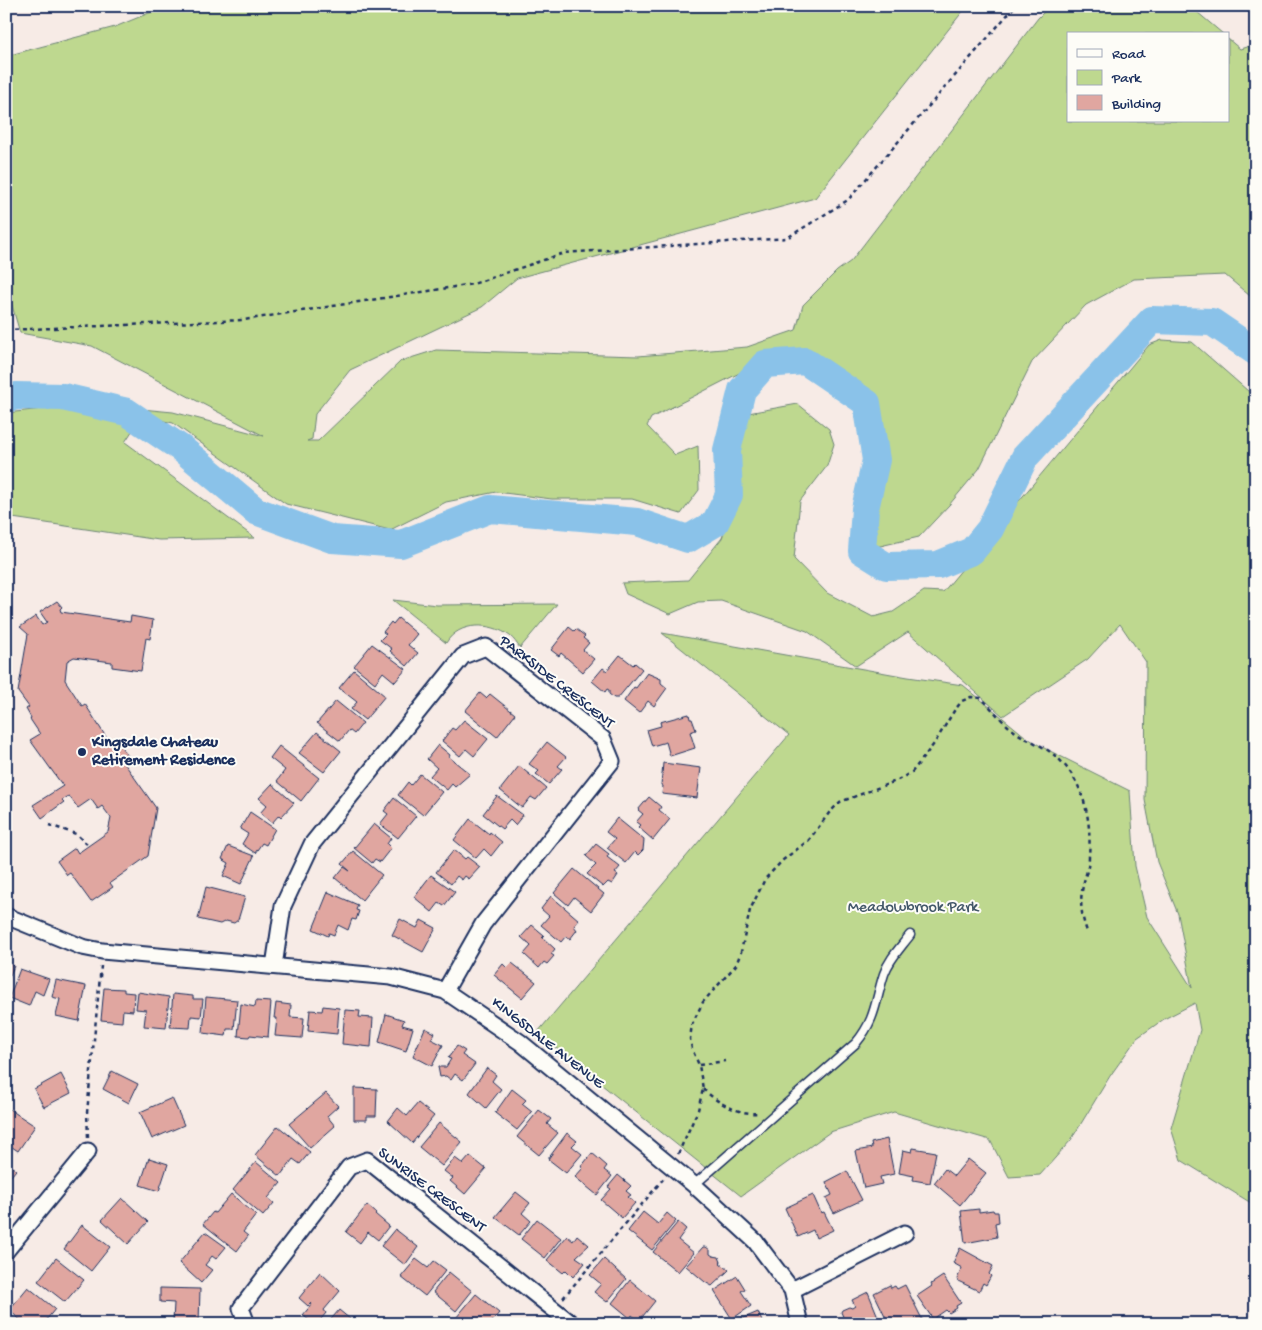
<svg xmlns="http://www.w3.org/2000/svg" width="1262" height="1330" font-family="'Gochi Hand',sans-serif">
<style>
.green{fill:#bed88f;stroke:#6c8476}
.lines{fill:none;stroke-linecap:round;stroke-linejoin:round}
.river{stroke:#8ac2e9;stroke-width:28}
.building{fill:#e0a6a0;stroke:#1b2f5e}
.service-casing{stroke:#1b2f5e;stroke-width:11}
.minor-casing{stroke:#1b2f5e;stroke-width:19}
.path{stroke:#1b2f5e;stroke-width:2.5;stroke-dasharray:4 4;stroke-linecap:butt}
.service{stroke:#fdfcf7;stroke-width:8}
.minor{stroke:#fdfcf7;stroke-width:15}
.poi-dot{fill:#1b2f5e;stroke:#fdfcf7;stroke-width:2}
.labels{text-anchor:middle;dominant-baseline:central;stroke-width:4;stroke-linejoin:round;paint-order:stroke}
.street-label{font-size:16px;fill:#1b2f5e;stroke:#fdfcf7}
.poi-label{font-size:16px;font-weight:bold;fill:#1b2f5e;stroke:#fdfcf7;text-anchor:start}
.park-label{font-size:16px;fill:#44596a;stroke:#fdfcf7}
</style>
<rect width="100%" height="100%" fill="#f7ebe6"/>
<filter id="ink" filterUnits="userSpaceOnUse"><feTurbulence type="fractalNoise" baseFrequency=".02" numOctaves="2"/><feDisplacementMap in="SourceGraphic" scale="10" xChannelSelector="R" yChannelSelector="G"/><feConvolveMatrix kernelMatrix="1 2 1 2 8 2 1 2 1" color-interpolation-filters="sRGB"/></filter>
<g filter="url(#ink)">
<!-- green -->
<path class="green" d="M166,6H967L815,198L517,278L482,307L350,370L315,414L312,439L307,441H318L401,361L436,350L638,356L747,347L796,330L803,305L837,271L851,261L1038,18L1050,6H1190L1223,34H1068V121H1228V39L1240,49L1256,44V301L1225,275L1134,279L1086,305L1032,362L979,469L949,505L919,537L876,547L860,542L855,524L871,429L867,405L836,375L781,357L761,362L651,418L647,426L675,455L698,446L699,490L681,514L632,499H552L496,492L446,502L390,530L286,504L173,423L142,416L125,442L255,538L159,540L6,517V413L89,404L173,412L264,436L92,346L20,333L6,285V56L115,27Z
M1162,340L1192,342L1256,398V1206L1181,1160L1171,1128L1200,1030L1195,1003L1164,1019L1137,1038L1110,1076L1071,1140L1040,1175L1009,1177L990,1140L894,1112L830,1132L741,1196L537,1033L789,735L662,633L908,677L963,685L1026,737L1042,747L1130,791L1135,866L1147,917L1192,988L1178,914L1157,862L1145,800L1146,662L1120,624L1088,659L1003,716L908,632L856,666L807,631L721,601L698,602L670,614L626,594L622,583L688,580L722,538L732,509L723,486L726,443L737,415L798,404L829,429L834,444L827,466L800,501L794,559L827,593L873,617L893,612L924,591L943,592L1149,345Z
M393,600L437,605L557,604L520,648C517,644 514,639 510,636C491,622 459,621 446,643Z"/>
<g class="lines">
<!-- river -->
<path class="river" d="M6,399L16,396L63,397L127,412L182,449L256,511L332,539L401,544L490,509L637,522L688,539L715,523L729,495L727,450L742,390L765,364L805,361L867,403L876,460L865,509L862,551L886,566L938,565L972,551L990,529L1025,457L1152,320L1212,322L1256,352"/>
</g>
<!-- building -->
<path class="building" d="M57,601L62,607L60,609L61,612L130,622L131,616L153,620L150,639L146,638L141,671L112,667V662L74,657L67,661L65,680L82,706L85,704L113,748L119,744L128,756L122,760L156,808L148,856L110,883L113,887L91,902L70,873L67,875L57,861L75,848L78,853L108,832L111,818L102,806L98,809L91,799L78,808L69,796L62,800L64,802L42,818L33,805L63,786L30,740L40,734L30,719L31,718L26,709L29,707L18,692L28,634L20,627L36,616L42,625L47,622L40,612Z
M398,618L417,634L408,645L418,653L407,666L390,651L392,649L380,640L386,634L383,632L391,622L393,624Z
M569,627L574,631L576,629L585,636L583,638L589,643L583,650L594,659L583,672L561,653L559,656L551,650Z
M372,644L406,669L395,682L383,672L375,683L354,666Z
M620,655L633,665L635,663L642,669L618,698H614L609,694V690L607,689L605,692L592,681L603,668L607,671Z
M354,670L385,696L365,720L351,709L357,702L339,688Z
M647,673L661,679V683L667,688L654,706L648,701L639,713L624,701L634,687L636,688Z
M480,693L486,698L490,694L515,714L497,737L465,711Z
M336,701L363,723L354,734L349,730L340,741L317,723Z
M689,714L690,719H692L696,730L690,732L695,748L670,756L666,742L652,746L647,730L661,726L660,722Z
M464,720L488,739L474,756L466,749L460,756L442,741L452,728L455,730Z
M317,732L341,751L324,772L299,753Z
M547,742L566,757L558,766L562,769L549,784L536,774L539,771L529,764Z
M438,745L450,755L449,757L470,774L455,787L452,784L447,790L430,776L437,768L427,759Z
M279,746L319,778L301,801L277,781L285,770L270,758Z
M663,763L701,768L697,798L662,794L663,786L661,785Z
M519,766L546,788L536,800L531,797L522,808L500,790Z
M420,774L442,792L423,815L398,795L408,782L411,785Z
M272,784L294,803L281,817L279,815L272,823L260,813L267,805L259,798Z
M497,796L523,815L515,825L510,820L502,829L483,814Z
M649,797L661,807L659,810L670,819L653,840L638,827L640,825L636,822L643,814L638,810Z
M394,798L416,816L398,838L380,824L388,814L384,811Z
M250,812L275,829L266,845L262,843L255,853L242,844L248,834L240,829Z
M617,818L644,840L643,850L638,855L635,852L626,863L607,848L615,839L606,832Z
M470,819L489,834L490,832L502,842L491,856L484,849L476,858L454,840Z
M374,824L391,838L387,844L391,848L380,862L375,859L372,863L354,848Z
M596,844L609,854L607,857L620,867L615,873L618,875L612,884L608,882L603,887L587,874L596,865L586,856Z
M228,846L254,856L241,884L223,876L229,863L222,859Z
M454,850L465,859L467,857L480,867L469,879L465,876L462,880L457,876L451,884L436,872Z
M353,851L382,875L362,900L335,878L344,867L350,871L342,864Z
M574,869L604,894L591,911L574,897L568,905L554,893Z
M431,875L455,892L444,906L439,903L432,912L414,897Z
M206,887L245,897L238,920L234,923L226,921L220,924L198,919Z
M328,892L358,905L356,910L359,911L356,920L352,919L348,930L338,925L334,935L329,933L328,936L313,929Z
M551,896L579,920L574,926L577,930L570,939L566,936L561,942L541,925L549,916L541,909Z
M400,919L417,928L421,920L436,928L423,952L392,935Z
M532,925L544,935L542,937L555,949L551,954L554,956L547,964L544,962L539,968L524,954L531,946L521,937Z
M6,962L14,966L7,982L6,981Z
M512,963L536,982L522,998L494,975L503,964L507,968Z
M20,969L49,979L43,995L35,991L29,1006L9,998Z
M56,980L86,986L79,1021L56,1016L60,999L52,997Z
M104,988L124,989V992L134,993L133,1011L123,1010L122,1022L101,1020Z
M138,992L169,997L166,1028L144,1026L146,1010L136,1009Z
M173,994L193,996V999H203L201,1017L191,1016L190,1028L170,1027Z
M206,997L237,1000L234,1029H227L226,1036L203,1033Z
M256,1001L271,1002L268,1037L250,1035L249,1037L238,1036L241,1004L255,1007Z
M276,1003L291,1005L290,1017L304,1018L302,1038L275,1036L277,1018H274Z
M323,1006L339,1008L337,1034L308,1031L310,1010L322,1011Z
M345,1010L360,1011L359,1017L373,1018L371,1047L342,1044Z
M386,1014L404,1020L402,1025L413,1028L406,1051L379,1042Z
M425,1028L435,1033L431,1039L443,1045L432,1066L413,1056Z
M457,1046L465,1051L462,1055L475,1064L463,1080L455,1074L451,1080L446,1076L440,1077L438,1067H446L451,1059L448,1058Z
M487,1068L496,1075L492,1081L501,1089L486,1108L469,1093Z
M112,1071L138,1084L129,1103L103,1089Z
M61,1074L71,1093L44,1107L34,1089Z
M354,1088L377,1089L376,1116H367V1120H354Z
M512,1089L526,1100L522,1104L532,1112L517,1130L495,1113Z
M326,1093L338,1106L327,1116L335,1126L310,1148L289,1124Z
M172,1098L184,1125L152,1139L140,1112Z
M418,1103L434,1116L412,1143L388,1121L398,1108L407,1116Z
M6,1107L35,1126L18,1151L6,1143Z
M539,1110L551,1119L547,1124L558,1133L539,1155L517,1137Z
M439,1123L462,1142L442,1166L419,1147Z
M278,1126L310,1152L300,1164L293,1159L280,1176L255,1155Z
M567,1133L577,1141L572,1146L582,1154L566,1173L548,1159Z
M887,1139L894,1174L880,1177L882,1184L864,1188L856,1151L872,1148L871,1143Z
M913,1148L936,1152L930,1183L913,1180L914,1176L899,1173L903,1150L912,1152Z
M592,1153L607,1166L604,1170L612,1176L597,1195L575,1177L583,1168L581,1167Z
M470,1156L486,1169L465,1194L450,1181L453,1178L444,1171L455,1158L463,1164Z
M149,1158L168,1164L159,1191L140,1185Z
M968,1159L986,1173L960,1205L934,1183L945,1169L954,1176Z
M6,1162L16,1170L6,1182Z
M256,1162L281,1183L268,1198L274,1203L263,1216L233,1190Z
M847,1171L862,1200L834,1213L826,1198L832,1195L826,1182Z
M618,1175L631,1186L626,1191L631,1195L628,1197L635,1203L622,1218L601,1200L611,1189L608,1187Z
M516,1192L530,1203L522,1213L531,1221L519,1235L495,1217Z
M231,1194L256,1215L243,1232L248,1236L237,1251L203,1224L213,1212L215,1213Z
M813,1195L821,1213L824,1212L833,1230L816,1238L813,1230L798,1237L785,1208Z
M122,1198L148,1222L128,1244L102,1220Z
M367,1205L376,1213L375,1214L389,1226L378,1240L368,1232L360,1243L346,1232Z
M979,1209V1212L993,1210L994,1212H998L999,1222L995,1223L997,1237L965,1243L961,1211Z
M643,1212L658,1224L667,1213L676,1221L652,1250L628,1231Z
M537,1219L561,1238L545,1258L521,1239Z
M678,1222L686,1229L678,1240L694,1253L678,1272L653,1252Z
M82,1225L110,1247L91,1271L64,1249Z
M395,1229L418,1247L405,1265L381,1246Z
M205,1232L226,1247L216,1259L212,1256L205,1265L212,1270L201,1283L179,1263Z
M577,1235L589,1245L576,1257L585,1263L573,1277L566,1270L563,1273L547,1260L567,1236L573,1241Z
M703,1247H706L710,1250V1254L713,1256L719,1257L721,1262L720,1263L729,1270L712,1286L705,1282L686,1266Z
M960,1248L993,1266L989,1274L991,1276L986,1285L983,1283L979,1291L958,1281L957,1279L962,1268L953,1263Z
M56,1258L84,1280L65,1302L38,1281Z
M416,1259L428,1268L434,1261L446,1270L425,1296L401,1277Z
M604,1259L626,1279L607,1302L594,1292L601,1284L590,1275Z
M320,1272L340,1291L324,1310L326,1313L317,1324H313L303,1315L312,1304L311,1303L308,1306L299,1298Z
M449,1272L472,1291L456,1311L433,1292Z
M737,1276L745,1289L741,1291L751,1306L732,1319L714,1291Z
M943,1276L961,1303L956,1306L957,1308L949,1313L946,1310L933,1319L917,1296L932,1286L931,1284Z
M630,1280L655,1301L639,1321L632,1315L630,1318L612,1303Z
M890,1285L891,1288L895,1286L897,1289L905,1285L924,1323L889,1324L874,1293Z
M28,1287L55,1309L43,1324H25L9,1310Z
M160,1288L200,1289L199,1323L173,1322L174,1303L160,1302Z
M868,1292L881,1324H846L841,1312L842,1310L849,1307L852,1308L855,1306L852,1300Z
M476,1294L499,1313L490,1324H463L456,1318Z
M339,1310L356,1324H327Z
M758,1312L763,1324H728L737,1321Z"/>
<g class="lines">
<defs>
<path id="service" d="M694,1185L856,1043C876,1019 875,1002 884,974C889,959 901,947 910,935"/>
<path id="minor" d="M6,916L82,947L102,951L391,977L445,991L520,1042L694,1185L755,1241L792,1290L800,1324
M274,966L283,906L312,844L463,656L486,647L603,739L612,761L483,924L445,991
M6,1251L88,1151
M792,1290L905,1233
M247,1324L241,1308L349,1167L367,1160L572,1324"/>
</defs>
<!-- service casing -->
<use href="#service" class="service-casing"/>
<!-- minor casing -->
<use href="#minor" class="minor-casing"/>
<!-- path -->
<path class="path" d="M6,330L244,320L473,284L564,253L787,238L848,200L1015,6
M49,825L76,834L87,844
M699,1065L725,1061
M703,1089C718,1103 738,1115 759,1113
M88,1137L87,1113L101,966
M678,1154L698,1110L703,1089L699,1065L692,1049L690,1039L692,1024L703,1002L736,965L741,952L750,910L765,879L783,860L809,840L829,813L840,802L896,781L912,772L934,744L954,711L962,701L971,697L981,698C992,708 1001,721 1013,730C1024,739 1038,743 1049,751C1083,775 1092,817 1089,856C1089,867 1085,876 1083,886C1079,903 1082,919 1088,934
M563,1298L664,1178"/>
<!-- service -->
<use href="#service" class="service"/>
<!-- minor -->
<use href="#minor" class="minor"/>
</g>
</g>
<!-- markers -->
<circle class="poi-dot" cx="82" cy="752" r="5"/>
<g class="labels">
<!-- street labels -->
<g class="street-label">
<text transform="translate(556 683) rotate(38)">PARKSIDE CRESCENT</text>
<text transform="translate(547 1044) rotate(38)">KINGSDALE AVENUE</text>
<text transform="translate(431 1191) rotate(37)">SUNRISE CRESCENT</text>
</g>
<!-- poi labels -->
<g class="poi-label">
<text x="92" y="743">Kingsdale Chateau<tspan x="92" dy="18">Retirement Residence</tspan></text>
</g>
<!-- park labels -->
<g class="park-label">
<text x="913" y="908">Meadowbrook Park</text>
</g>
</g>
<!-- margin -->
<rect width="1262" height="1330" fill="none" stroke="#fdfcf7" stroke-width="25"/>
<rect x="12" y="12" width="1237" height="1305" fill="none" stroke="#1b2f5e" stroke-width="2" filter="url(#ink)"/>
<!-- legend -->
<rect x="1067" y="32" width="162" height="90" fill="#fdfcf7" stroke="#a3aaba"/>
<rect x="1077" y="49" width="25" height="8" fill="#fdfcf7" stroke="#a3aaba"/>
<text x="1112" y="58" font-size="15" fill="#1b2f5e">Road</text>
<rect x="1077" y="70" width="25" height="15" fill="#bed88f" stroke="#a3aaba"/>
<text x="1112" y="82" font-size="15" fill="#1b2f5e">Park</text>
<rect x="1077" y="95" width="25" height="15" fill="#e0a6a0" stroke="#a3aaba"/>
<text x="1112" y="108" font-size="15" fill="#1b2f5e">Building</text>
</svg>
